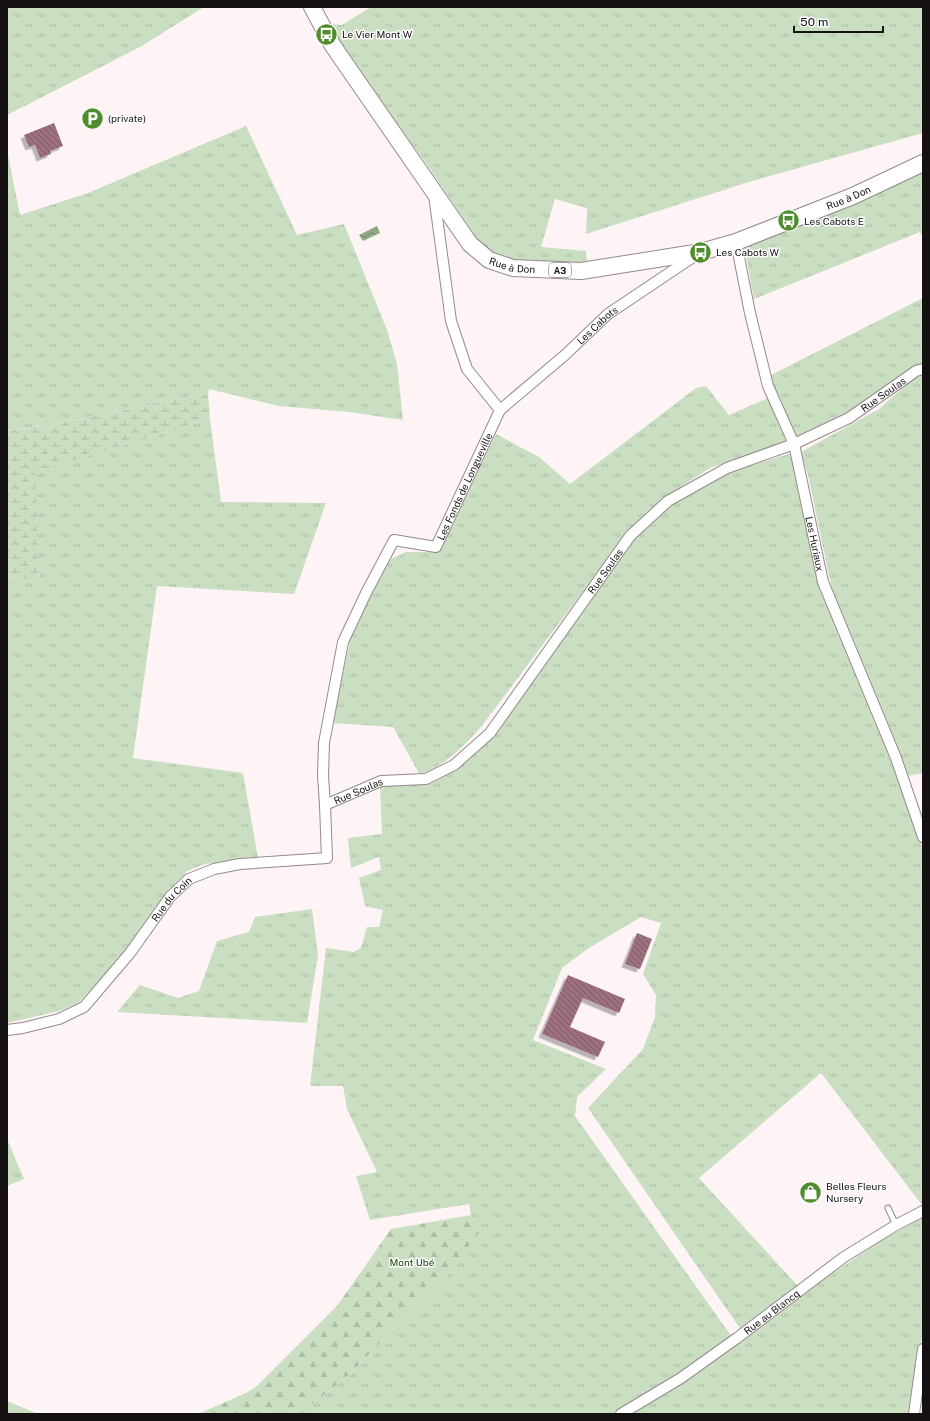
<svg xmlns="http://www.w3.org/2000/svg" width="930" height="1421" font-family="'Public Sans',sans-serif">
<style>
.grass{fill:url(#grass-tufts)}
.forest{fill:url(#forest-firs)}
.wetland{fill:url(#wetland-marsh)}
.water{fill:url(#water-waves)}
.building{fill:url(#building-back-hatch);filter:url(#shadow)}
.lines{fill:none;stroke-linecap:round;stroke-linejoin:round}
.lane-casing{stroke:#95898c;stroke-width:7}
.street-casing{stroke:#95898c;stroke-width:12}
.primary-casing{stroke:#95898c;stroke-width:18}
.lane{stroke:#fff;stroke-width:5}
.street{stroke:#fff;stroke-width:10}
.primary{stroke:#fff;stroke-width:16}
.labels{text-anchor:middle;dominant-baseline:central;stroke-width:3;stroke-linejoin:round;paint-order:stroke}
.shield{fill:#fff;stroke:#5b5858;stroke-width:1}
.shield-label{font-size:9px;font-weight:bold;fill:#151011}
.poi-label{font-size:10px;fill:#151011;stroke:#fff;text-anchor:start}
.street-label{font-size:10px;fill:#151011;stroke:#fff}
.park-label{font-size:10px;fill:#23440e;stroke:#fff}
</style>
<defs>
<pattern id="grass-tufts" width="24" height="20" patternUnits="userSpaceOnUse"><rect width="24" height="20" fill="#cadec2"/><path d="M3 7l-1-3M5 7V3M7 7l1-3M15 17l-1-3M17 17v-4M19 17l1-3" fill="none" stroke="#adbda6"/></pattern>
<pattern id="forest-firs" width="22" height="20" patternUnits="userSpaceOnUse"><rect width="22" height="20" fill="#cadec2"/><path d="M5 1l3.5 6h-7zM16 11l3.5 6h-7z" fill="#adbda6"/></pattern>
<pattern id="wetland-marsh" width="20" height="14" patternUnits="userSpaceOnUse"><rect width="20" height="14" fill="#cadec2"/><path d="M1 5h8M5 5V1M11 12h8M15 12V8" fill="none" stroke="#adbda6"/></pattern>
<pattern id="water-waves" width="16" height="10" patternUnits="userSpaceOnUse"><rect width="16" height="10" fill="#90a985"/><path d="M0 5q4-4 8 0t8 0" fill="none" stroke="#74886b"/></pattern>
<pattern id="building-back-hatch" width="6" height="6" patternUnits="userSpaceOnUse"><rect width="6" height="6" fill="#9c6f7c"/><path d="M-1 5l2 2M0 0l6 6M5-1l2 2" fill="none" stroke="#7e5a64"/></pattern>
<filter id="shadow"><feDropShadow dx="-3.5" dy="3.5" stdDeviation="0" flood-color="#0004"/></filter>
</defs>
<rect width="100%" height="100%" fill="#fef4f6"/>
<!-- grass -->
<path class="grass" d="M7,7H204L140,47L7,115Z
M371,7H923V133L752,181L586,234L587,208L555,199L541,247L586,251L587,264L553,266L503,259L478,240L423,159L345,54L328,24L342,25Z
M246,126L297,235L344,224L387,330L397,364L403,420L349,412L279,406L209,389L208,393L49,425L7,431V150L20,215L88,193Z
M923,170V237L920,232L754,299L744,244Z
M923,298V365L848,413L797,437L774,390L769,376Z
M923,374V773L907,776L833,595L808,475L801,452L879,409L916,376Z
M706,386L729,415L768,398L786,442L710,468L670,494L630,529L481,727C462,748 446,764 420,775L393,727L332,723L350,641L368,598L391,559L406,552H439L496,434L539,457L570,484L696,388Z
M210,419L221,502L326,503L294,594L157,586L133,758L243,773L258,858L205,864L187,871L111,968L78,1003L59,1011L7,1023V577L39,580L34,472Z
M792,453L819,584L891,758L923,849V1204L922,1205L821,1073L699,1178L798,1286L741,1330L588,1108L643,1049L655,1017L656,995L643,974L661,923L641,917L589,948L562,968L533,1040L606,1069L577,1097L575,1116L732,1337L678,1376L613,1414H305L311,1405L350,1374L421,1300L440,1285L480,1230L471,1215L469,1204L370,1220L356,1176L377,1172L347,1109L343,1086H310L326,948L353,952L361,948L367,927H379L383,910L365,906L359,878L381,870L379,857L351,868L348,838L382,834L380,785L456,769L637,536L673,504L728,472Z
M312,909L318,955L307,1023L117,1012L140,985L178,998L199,991L217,941L249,932L255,917Z
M7,1139L24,1179L7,1186Z
M923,1217V1330L911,1414H631L697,1374L821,1281L879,1242Z"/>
<!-- forest -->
<path class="forest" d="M471,1215L481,1230L440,1285L421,1300L350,1374L311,1405L305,1414H198L246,1393L257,1386L337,1306L391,1229Z
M7,1401L36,1413L39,1414H7Z"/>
<!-- wetland -->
<path class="wetland" d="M208,393L210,419L35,472L39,580L7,577V431L49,425Z"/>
<!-- water -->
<path class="water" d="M377,226L380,233L363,241L359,235Z"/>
<!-- building -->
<path class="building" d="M54,123L63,146L50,151L51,154L40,158L35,145L29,147L24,135Z
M637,933L652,939L640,969L625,964Z
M568,975L625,999L619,1013L583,998L570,1027L605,1042L598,1057L542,1034Z"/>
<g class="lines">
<defs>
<path id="lane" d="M888,1208L896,1225"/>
<g id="street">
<path id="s1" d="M736,242L750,313L768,386L794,444L823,582L896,758L923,837"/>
<path id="s2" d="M500,410L565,355L608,314L696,255"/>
<path id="s3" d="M325,805L381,781L426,779L454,765L490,733L630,536L668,501L727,468L794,444L849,418L916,371L923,369"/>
<path id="s4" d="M7,1030L23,1028L59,1019L84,1007L130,953L170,897L189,879L214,869L240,864L327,858L325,805L323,776L324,743L343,642L366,593L394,540L436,547L500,410L467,369L451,321L434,195"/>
<path id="s5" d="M621,1414L681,1378L737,1338L844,1257L896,1225L923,1211"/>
<path d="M914,1414L923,1349"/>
</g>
<g id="primary">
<path id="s6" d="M312,7L333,46L470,244L489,260L513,268L581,271L701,252L736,242L853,196L923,163"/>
</g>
</defs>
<!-- lane casing -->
<use href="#lane" class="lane-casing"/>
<!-- street casing -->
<use href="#street" class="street-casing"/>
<!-- primary casing -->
<use href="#primary" class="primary-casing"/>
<!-- lane -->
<use href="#lane" class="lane"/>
<!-- street -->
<use href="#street" class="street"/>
<!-- primary -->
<use href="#primary" class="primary"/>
</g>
<!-- icons -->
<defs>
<symbol id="bus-disc" viewBox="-11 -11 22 22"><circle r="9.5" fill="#4f8c2b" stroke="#fff"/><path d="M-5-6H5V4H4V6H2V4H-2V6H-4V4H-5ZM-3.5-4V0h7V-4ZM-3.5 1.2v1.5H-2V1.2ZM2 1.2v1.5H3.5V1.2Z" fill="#fff"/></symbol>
<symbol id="parking-disc" viewBox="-11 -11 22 22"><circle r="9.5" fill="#4f8c2b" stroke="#fff"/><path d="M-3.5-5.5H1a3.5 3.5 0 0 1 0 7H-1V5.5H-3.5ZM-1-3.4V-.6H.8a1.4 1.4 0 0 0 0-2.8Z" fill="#fff"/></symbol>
<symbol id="shop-disc" viewBox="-11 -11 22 22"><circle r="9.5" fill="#4f8c2b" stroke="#fff"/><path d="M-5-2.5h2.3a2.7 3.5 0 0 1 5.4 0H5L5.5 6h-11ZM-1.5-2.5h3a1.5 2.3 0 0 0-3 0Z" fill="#fff"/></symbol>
</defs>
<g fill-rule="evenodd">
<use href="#bus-disc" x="314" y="22" width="25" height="25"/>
<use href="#parking-disc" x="80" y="106" width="25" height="25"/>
<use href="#bus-disc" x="776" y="208" width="25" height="25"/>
<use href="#bus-disc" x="688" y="240" width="25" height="25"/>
<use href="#shop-disc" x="798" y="1180" width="25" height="25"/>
</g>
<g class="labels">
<!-- shield labels -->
<rect class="shield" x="549" y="263" width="22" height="14" rx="3"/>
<g class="shield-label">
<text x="560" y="270">A3</text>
</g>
<!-- poi labels -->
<g class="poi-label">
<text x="342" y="34">Le Vier Mont W</text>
<text x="108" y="118">(private)</text>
<text x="804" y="221">Les Cabots E</text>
<text x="716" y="252">Les Cabots W</text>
<text x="826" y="1186">Belles Fleurs<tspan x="826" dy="12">Nursery</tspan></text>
</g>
<!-- street labels -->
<g class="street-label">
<text stroke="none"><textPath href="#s6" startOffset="682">Rue à Don</textPath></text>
<text stroke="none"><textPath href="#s6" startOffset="334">Rue à Don</textPath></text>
<text stroke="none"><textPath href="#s2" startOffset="129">Les Cabots</textPath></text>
<text stroke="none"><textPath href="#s3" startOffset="720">Rue Soulas</textPath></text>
<text stroke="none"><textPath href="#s4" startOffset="829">Les Fonds de Longueville</textPath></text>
<text stroke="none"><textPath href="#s1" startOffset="313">Les Huriaux</textPath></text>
<text stroke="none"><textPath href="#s3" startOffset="384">Rue Soulas</textPath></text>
<text stroke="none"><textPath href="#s3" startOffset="36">Rue Soulas</textPath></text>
<text stroke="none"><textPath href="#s4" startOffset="220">Rue du Coin</textPath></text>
<text stroke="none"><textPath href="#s5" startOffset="182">Rue au Blancq</textPath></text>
</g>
<!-- park labels -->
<g class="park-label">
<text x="412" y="1262">Mont Ubé</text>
</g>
</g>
<!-- border -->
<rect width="930" height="1421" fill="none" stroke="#151011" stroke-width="16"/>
<!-- scale -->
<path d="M794 26v6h89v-6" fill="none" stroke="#151011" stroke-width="2"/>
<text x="800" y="26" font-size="12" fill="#151011" stroke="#ffffff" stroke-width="3" paint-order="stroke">50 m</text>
</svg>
